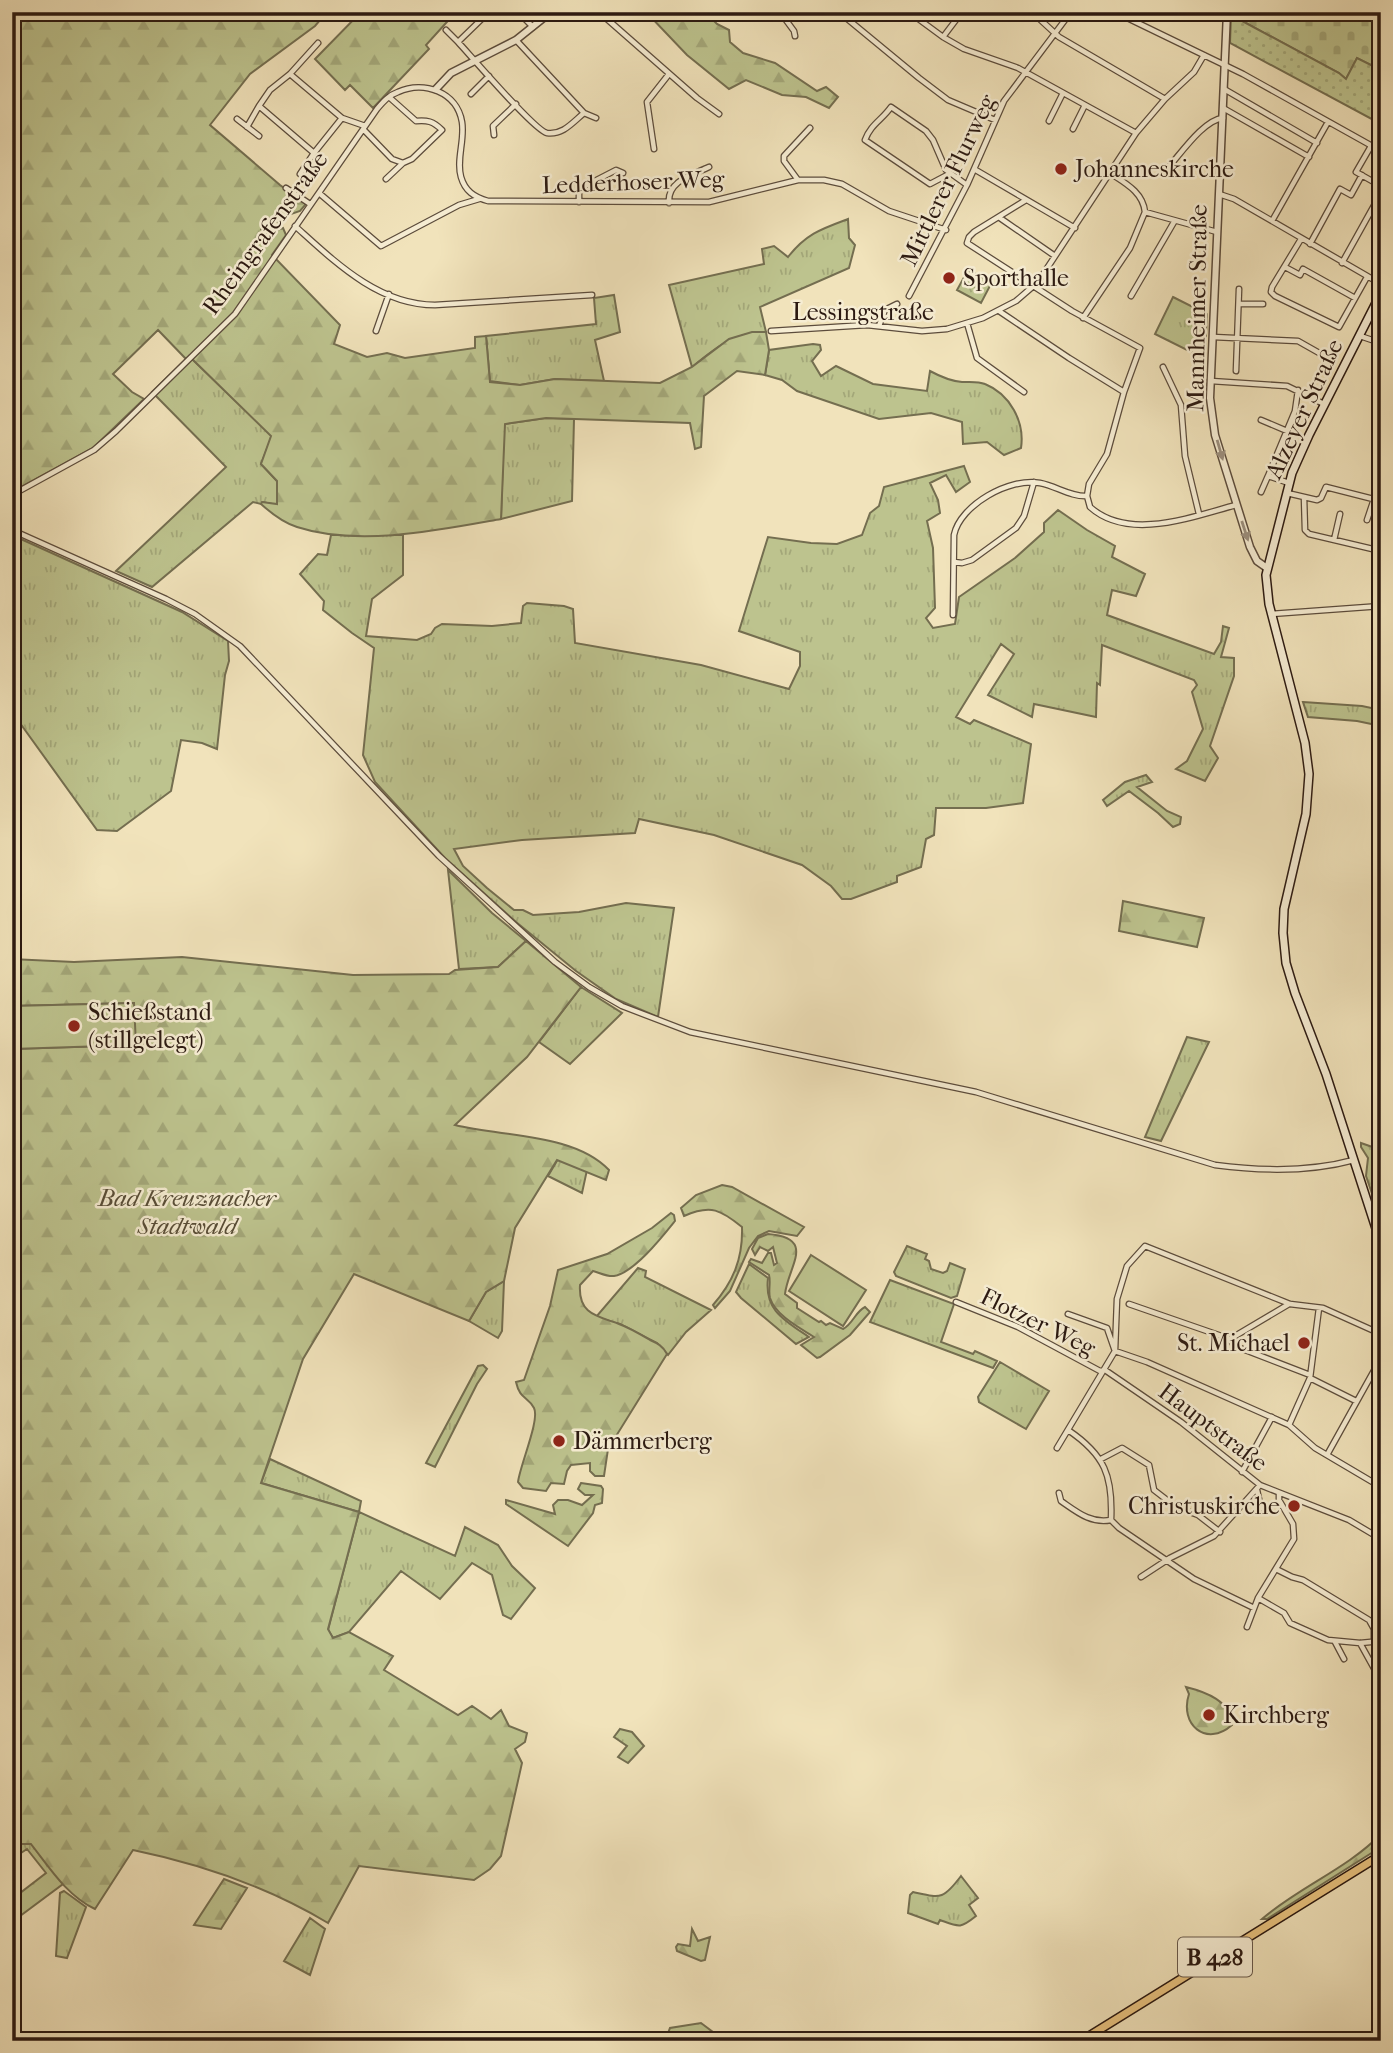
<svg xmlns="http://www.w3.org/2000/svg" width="1393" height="2053" font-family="'IM FELL French Canon',serif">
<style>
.grass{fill:url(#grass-tufts);stroke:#746e50;stroke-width:2}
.forest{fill:url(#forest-firs);stroke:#746e50;stroke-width:2}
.cemetery{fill:url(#cemetery-stones);stroke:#746e50;stroke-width:2}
.garden{fill:url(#garden-dots);stroke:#746e50;stroke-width:2}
.pitch{fill:#bdc38e;stroke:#746e50;stroke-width:2}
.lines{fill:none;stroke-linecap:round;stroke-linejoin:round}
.minor-casing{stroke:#5c4c3c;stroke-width:7}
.tertiary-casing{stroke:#5c4c3c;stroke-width:9}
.secondary-casing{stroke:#2b1911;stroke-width:10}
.primary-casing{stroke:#2b1911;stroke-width:10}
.minor{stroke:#f6edd3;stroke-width:4.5}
.tertiary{stroke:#f6edd3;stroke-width:6}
.secondary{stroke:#f6edd3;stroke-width:7}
.primary{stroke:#e8c27e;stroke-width:7}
.oneway{fill:#9b8e7c}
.poi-dot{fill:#8f2418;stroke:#f6edd3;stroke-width:2.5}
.labels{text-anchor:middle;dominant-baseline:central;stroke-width:5;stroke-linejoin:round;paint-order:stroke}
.shield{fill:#f6edd3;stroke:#68594b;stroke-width:2}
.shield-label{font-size:23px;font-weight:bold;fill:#2b1911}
.poi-label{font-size:24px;fill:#2b1911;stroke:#f6edd3;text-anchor:start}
.street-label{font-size:24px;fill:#2b1911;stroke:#f6edd3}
.park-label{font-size:24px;font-style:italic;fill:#574c36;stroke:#f6edd3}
</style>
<defs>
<pattern id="grass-tufts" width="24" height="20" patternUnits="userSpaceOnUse" patternTransform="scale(1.75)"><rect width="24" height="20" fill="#bdc38e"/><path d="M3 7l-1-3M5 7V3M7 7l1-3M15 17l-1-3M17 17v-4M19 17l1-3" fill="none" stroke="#a3a779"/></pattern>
<pattern id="forest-firs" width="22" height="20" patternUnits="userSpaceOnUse" patternTransform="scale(1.75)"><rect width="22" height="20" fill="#bdc38e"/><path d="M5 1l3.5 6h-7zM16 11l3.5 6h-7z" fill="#a3a779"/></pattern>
<pattern id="cemetery-stones" width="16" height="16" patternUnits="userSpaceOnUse" patternTransform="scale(1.75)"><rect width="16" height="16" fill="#bdc38e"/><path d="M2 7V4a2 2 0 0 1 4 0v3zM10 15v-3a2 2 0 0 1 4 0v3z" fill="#a3a779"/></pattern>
<pattern id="garden-dots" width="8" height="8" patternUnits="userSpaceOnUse" patternTransform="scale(1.75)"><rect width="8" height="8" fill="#bdc38e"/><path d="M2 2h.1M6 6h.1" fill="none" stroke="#a3a779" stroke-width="1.8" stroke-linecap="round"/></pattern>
</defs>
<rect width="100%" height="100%" fill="#f1e3bb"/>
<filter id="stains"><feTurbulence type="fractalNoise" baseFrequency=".00286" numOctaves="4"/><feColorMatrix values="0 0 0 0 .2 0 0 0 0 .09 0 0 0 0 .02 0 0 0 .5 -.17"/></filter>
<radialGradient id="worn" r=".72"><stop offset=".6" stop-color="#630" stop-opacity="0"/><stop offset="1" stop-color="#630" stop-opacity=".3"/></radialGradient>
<!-- grass -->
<path class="grass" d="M848,219L849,238L855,245L849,268L760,307L766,332C732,333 717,347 692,367L669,285L764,264L762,249L774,246L788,257C806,234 821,229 848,219Z
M968,270L992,282L981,303L957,290Z
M614,295L620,332L595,340L604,381L555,379L520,385L490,381L486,336L596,324L594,298Z
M1173,297L1207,314L1205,359L1155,334Z
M813,344L820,345L821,350L812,361L821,376L836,366L873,384L927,391L930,371C941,377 950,381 962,382C969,382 978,381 985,384C1010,394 1025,422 1021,448L1004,455L987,442L963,444L962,422L931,413L879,419L797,391L782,380L765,375L769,350Z
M189,356L272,436L261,464L277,481V505L263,502L261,504L253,502L152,587L116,571L226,467L152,392Z
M546,418L574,419L572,501L501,519L504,424Z
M964,466L970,482L956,492L946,475L930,483L938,500L940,513L927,521L933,548L935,608L926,618L933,628L955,624L959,597L1015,558L1044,532V523L1058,510L1087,530L1115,546L1112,557L1145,574L1136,596L1112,590L1107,615L1214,654L1221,642L1223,626L1229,628L1221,657L1234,658V676L1210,746L1218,758L1205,781L1176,769L1187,761L1203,729L1192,692L1197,685L1194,680L1102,645L1100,685L1097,683L1096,717L1034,704L1032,717L988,695L1014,654L1001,644L956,717L970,724L974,720L1031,744L1023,803L986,808H936L934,835L926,839L921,867L897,876V882L851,899H842L831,886L802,865L714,835L639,819L635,833L522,840L454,849L463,866L487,888L514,910H523L533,915L579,912L626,903L674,908L658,1017L616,999L576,971L516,922L445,858L375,782L363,755L374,648L352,633L323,610L324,601L300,574L318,554L327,555L331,535H403V575L372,599L366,636L417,640L431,634L435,628L442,624L492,626L521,623L523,606L527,603L564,606L573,609L575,643L701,665L789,689L800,666V652L739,631L768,537L811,543L837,544L862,535L870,513L879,506L884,487Z
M12,535L182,612L228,641L229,661L225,675L217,749L202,743L181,740L171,791L117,831L97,830L12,712Z
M1303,702L1362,706L1381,710V726L1357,721L1308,717Z
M1146,775L1152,782L1137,787L1167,811L1181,817L1180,824L1173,827L1158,813L1129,791L1107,806L1103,800L1125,782Z
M448,870L492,913L526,941L498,967L459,969Z
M581,987L622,1013L570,1064L539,1042Z
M1187,1037L1209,1042L1161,1141L1145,1137Z
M1361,1143L1381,1150V1220L1366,1176L1368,1158L1361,1147Z
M558,1159L587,1170L582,1193L548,1176Z
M907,1246L927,1254L925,1259L929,1261L931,1269L943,1273L947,1271L950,1263L965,1269L957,1296L951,1298L896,1276L894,1272Z
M749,1264L768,1278C764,1310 784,1320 809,1337L796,1344L741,1298L736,1292Z
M638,1268L646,1271L645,1277L711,1310L686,1332L668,1355L657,1343L620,1324L596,1317Z
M890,1280L954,1304L941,1342L973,1354L975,1351L997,1361L993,1368L870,1322Z
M504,1281L502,1331L498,1338L469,1321L486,1292Z
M1000,1362L1049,1391L1026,1429L979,1402L978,1397Z
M483,1365L487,1369L477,1384L435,1467L426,1463L478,1366Z
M270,1459L361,1501L359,1512L455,1556L465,1527L498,1545L512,1566L535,1588L511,1619L503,1615L492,1575L472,1563L440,1599L401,1571L349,1632L333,1638L328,1630L359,1512L261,1483Z
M620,1729L632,1732L644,1746L628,1763L618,1757L627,1746L614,1737Z
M12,1844H31L63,1884L12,1922V1909L17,1905L15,1897L46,1873L27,1849L12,1859Z
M961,1876L978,1898L969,1905L976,1916C960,1929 959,1927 940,1920L938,1924L908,1913L910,1895L913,1892C941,1898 943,1900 961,1876Z
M64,1891L86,1907L67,1958L56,1956L60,1893Z
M310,1918L325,1929L310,1975L284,1961Z
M701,2023L725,2041H665L670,2028Z"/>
<!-- forest -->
<path class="forest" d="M12,12H327L315,26L250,74L210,125L280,185L306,204L300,211L285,216L281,224L279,225L275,217L265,219L261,229L265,234L283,228L286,235L272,255L340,325L334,344L367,357L387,353L405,358L475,348V337L486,336L490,382L520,385L555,379L660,383L692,367L729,339L752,332H766L769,350L765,375L737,371L704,396L701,447L695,449L690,423L546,418L505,424L501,519C440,530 358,547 297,527C284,523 272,514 261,504L262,502L277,504V481L261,464L271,436L189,356L186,359L158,330L113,374L132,392L144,399L93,448L12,492Z
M361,12H456L426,45L429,49L373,108L350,85L345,90L315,59Z
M646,12H705L717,24L729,30L730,42L743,53L775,63L817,91L826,87L838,97L829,108L806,97L782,95L746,80L729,89L687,55Z
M1123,901L1204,918L1197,947L1119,931Z
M526,941L581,987L527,1057L455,1125C502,1137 574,1133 609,1170L606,1180L557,1160L515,1228L504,1281L486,1292L469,1321L354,1274L303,1359L261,1483L359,1512L328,1629L333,1638L349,1632L393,1656L384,1670L458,1715L472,1706L491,1719L501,1710L509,1726L527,1733L525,1742L515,1749L522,1763L501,1856L490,1869L474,1880L359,1866L328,1923C268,1887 201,1864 133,1850L95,1909C67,1896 49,1867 31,1844H12V1049L135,1045L134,1003L12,1006V959L74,962L182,957L353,975L449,974L455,970L498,967Z
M722,1185L732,1187L804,1227L797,1236L769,1231L758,1236L749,1248L730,1291L715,1308L713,1305C733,1282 743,1259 742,1227C721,1210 711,1204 684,1216L681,1208L696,1195Z
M671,1213L674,1215L675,1221C663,1236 634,1273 614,1276C608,1277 600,1273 593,1271L580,1285C578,1314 597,1316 619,1324C630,1328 640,1334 650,1340C657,1343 663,1346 667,1354L608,1449L604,1476H595L590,1471V1463L571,1465L567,1471L564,1484L551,1483L546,1491L523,1488L518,1482C520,1465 540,1420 534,1408C528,1396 520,1400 516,1382L524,1380L550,1306L558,1270L607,1254L652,1228Z
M768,1234C817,1238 788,1266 785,1294L797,1303V1308L819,1322L821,1321L826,1325L830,1323L843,1329C853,1324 855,1312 865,1307L870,1312L850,1335L820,1357L817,1358L801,1345L814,1337C800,1328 776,1316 770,1298C768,1291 771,1282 769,1275L749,1262L751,1259L762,1263L768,1253H771L774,1265L777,1263L773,1247L768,1251L760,1247L755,1255L752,1249L758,1238Z
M581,1483L601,1486L603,1489L602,1503L595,1505L593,1513L568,1546L506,1504V1500L555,1514L553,1505L558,1500H568L582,1505L593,1495H585L578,1489Z
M1186,1687C1206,1692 1231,1701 1232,1725C1206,1748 1179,1724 1189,1694Z
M1381,1834V1847L1267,1919H1262C1299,1887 1347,1869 1381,1834Z
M224,1879L247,1888L221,1929L194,1925Z
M692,1929L698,1941L710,1937L705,1960L701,1961L677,1951L676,1947L678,1944L690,1946Z"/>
<!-- cemetery -->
<path class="cemetery" d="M1231,12H1381V70L1357,58L1346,79L1339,73L1231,15Z"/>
<!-- garden -->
<path class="garden" d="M1231,15L1339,73L1346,79L1357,58L1381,70V124L1230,43Z"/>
<!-- pitch -->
<path class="pitch" d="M134,1003L136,1045L12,1049V1006Z
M811,1255L866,1290L843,1326L789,1291Z"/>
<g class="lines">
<defs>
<path id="minor" d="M489,12L458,42C471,56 535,131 547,133C563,135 572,123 584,113
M518,12L533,27
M599,12L697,98L719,114
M780,12L794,31L795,36
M839,12L919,78L948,100L995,120
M909,12L943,37L964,49L1018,68L1136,133
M1032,12L1059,37L1165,99
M1115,12L1243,74L1381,151
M446,30L458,42
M943,37L962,12
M516,40L584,113L596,118
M290,74L342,118L314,153L259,106L270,90L290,74L318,43
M1224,89L1317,143
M471,94L489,76
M1223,108L1309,157
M342,118L365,126
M237,119L259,136
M1049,121L1063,93
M247,127L259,106
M363,129L392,159L403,163L412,159L442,130C433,121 427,120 416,121L389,97
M1073,129L1085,105
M494,135L493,126L516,104
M1371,146L1356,172L1381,186
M654,149L647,102L669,74
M974,169L1075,228
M1166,170C1180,155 1203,120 1223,118
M1110,173C1125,183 1143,192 1145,212L1217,232
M300,174L314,153
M949,174L930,184L865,140C871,124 882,120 891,107L926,131L933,140L946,170L967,185
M386,179L403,163
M798,180L784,161V156L810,128
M286,188L310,204
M319,193L381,246L459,205L479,199
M1219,194L1234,199L1381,284
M1026,200L974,232L969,237L967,243L1072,311L1140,348L1124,392L1107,454L1089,484L1087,496L1090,507C1129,542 1194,516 1236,505
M579,202V192L581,188L616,170L623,173
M669,203C667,181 692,175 709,167
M1000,218L1055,256
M1272,221L1328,122
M295,226C334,261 378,305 435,305L592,295
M1301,239L1272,287L1271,292L1275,296L1339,327L1367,277
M1310,244L1340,189L1351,195L1362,175
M1342,263L1381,193
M1285,267L1300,275L1303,269L1355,298
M909,296L967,185L1004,101L1071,12
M1131,296L1174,222
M1239,304H1263
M999,311L1069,358L1124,392
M1083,318L1130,248L1145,212
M967,323L977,358L1024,392
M879,326L885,310L897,304
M376,331L389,294
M771,331L867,325L922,331L947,329L983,318L1016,301L1038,282L1136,133L1165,99L1194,72L1204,55
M1360,336L1381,343
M1213,337L1298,341L1321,354
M1163,367L1181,405L1185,456L1199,514
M1236,371L1239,289
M1211,381L1287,386L1324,404
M1261,420L1287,431
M1289,483L1268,476L1295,411L1298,390
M1379,483L1381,479
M1261,492L1268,476
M1287,493L1317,500L1321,498L1326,487L1381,501
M12,495L94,450L116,431L235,314L377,109C383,102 389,95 398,92C424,80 457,92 462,122C465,140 456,160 461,177C465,191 474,197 488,201L709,202L798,180H824L842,184L889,211L946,230
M1304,497L1305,530L1309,534L1381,551
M1367,520L1374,499
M12,530L166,599L195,614L240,646L439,856L555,962L589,987L622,1006L690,1032L976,1092L1215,1165C1260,1171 1310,1172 1354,1160
M1334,540L1340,514
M954,562L962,563L972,560L1016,528L1024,516L1034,482
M1271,614L1381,606
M953,615L954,535C960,505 1010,477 1040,483C1056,486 1071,497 1087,496
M956,1302L1018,1327L1100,1371L1105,1370L1181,1422L1260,1485L1349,1520L1381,1539
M1129,1304L1230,1339L1289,1304
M1068,1314L1107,1328L1115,1351L1147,1362L1289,1425L1315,1448L1381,1487
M1230,1339L1233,1344L1240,1348L1310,1375
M1310,1378L1356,1401
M1289,1425L1310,1378L1319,1308
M1068,1430C1105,1455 1113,1476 1111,1520L1119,1528L1194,1579L1254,1608
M1057,1448L1115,1351L1117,1299L1127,1266L1145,1246L1290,1304L1323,1308L1381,1334
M1327,1455L1381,1358
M1101,1459L1122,1448L1149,1465L1154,1490L1176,1507L1198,1515L1220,1532
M1242,1472L1272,1417
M1257,1490L1261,1508
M1059,1493L1061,1501C1077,1512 1091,1524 1111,1520
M1276,1569L1292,1577L1303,1580L1369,1620L1374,1629V1641
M1141,1577L1170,1558L1214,1536L1260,1485
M1258,1598L1284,1613L1290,1623L1328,1640L1360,1643L1381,1641
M1247,1627L1258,1598L1294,1539L1293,1524L1279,1500V1493
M1335,1642L1344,1659
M1360,1643L1381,1681"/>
<path id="tertiary" d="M1227,12L1210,398L1215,435L1250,547L1257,561L1267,568
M436,89L451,73L516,40L551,12"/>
<path id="secondary" d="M1381,293L1309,435L1292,473L1266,575L1269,604L1305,743L1309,774L1306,814L1284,909L1283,933L1286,963L1295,993L1326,1074L1381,1244
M1381,1254L1378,1259L1381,1265"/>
<path id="primary" d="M1081,2041L1381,1855"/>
</defs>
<!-- minor casing -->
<use href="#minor" class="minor-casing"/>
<!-- tertiary casing -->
<use href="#tertiary" class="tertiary-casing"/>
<!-- secondary casing -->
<use href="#secondary" class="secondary-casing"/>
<!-- primary casing -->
<use href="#primary" class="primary-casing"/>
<!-- minor -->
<use href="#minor" class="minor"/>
<!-- tertiary -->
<use href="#tertiary" class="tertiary"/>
<!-- secondary -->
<use href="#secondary" class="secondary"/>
<!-- primary -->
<use href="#primary" class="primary"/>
</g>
<!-- one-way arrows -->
<defs><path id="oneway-solid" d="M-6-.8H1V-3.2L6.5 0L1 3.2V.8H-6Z" transform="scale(1.75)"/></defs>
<g class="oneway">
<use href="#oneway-solid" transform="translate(1220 450) rotate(74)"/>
<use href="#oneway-solid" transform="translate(1245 531) rotate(72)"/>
</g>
<!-- markers -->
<g class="poi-dot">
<circle cx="1061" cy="169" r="7"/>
<circle cx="949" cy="278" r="7"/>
<circle cx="74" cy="1026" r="7"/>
<circle cx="1304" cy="1343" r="7"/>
<circle cx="559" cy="1441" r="7"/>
<circle cx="1294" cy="1506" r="7"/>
<circle cx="1209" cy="1715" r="7"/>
</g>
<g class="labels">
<!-- shield labels -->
<rect class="shield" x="1178" y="1937.5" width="74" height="39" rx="5"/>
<g class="shield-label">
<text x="1215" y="1957">B 428</text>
</g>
<!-- poi labels -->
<g class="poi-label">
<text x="1075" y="169">Johanneskirche</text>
<text x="963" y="278">Sporthalle</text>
<text x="88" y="1012">Schießstand<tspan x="88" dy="28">(stillgelegt)</tspan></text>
<text x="1290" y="1343" text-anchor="end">St. Michael</text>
<text x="573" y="1441">Dämmerberg</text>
<text x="1280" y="1506" text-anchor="end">Christuskirche</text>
<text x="1223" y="1715">Kirchberg</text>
</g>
<!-- street labels -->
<g class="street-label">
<text transform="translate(948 180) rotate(-64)">Mittlerer Flurweg</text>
<text transform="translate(633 182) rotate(-2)">Ledderhoser Weg</text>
<text transform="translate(265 233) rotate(-54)">Rheingrafenstraße</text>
<text transform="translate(1197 308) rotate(-89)">Mannheimer Straße</text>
<text x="863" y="312">Lessingstraße</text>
<text transform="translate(1304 409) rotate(-65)">Alzeyer Straße</text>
<text transform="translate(1038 1322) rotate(26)">Flotzer Weg</text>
<text transform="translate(1213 1427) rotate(37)">Hauptstraße</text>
</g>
<!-- park labels -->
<g class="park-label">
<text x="187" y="1198">Bad Kreuznacher<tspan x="187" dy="28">Stadtwald</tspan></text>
</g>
</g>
<!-- margin -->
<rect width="1393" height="2053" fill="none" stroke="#f1e3bb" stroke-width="42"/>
<rect x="14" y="14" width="1365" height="2025" fill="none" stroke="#2b1911" stroke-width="3.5"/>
<rect x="21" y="21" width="1351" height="2011" fill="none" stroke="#2b1911" stroke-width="2"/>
<rect width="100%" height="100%" filter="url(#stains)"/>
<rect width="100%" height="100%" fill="url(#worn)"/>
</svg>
